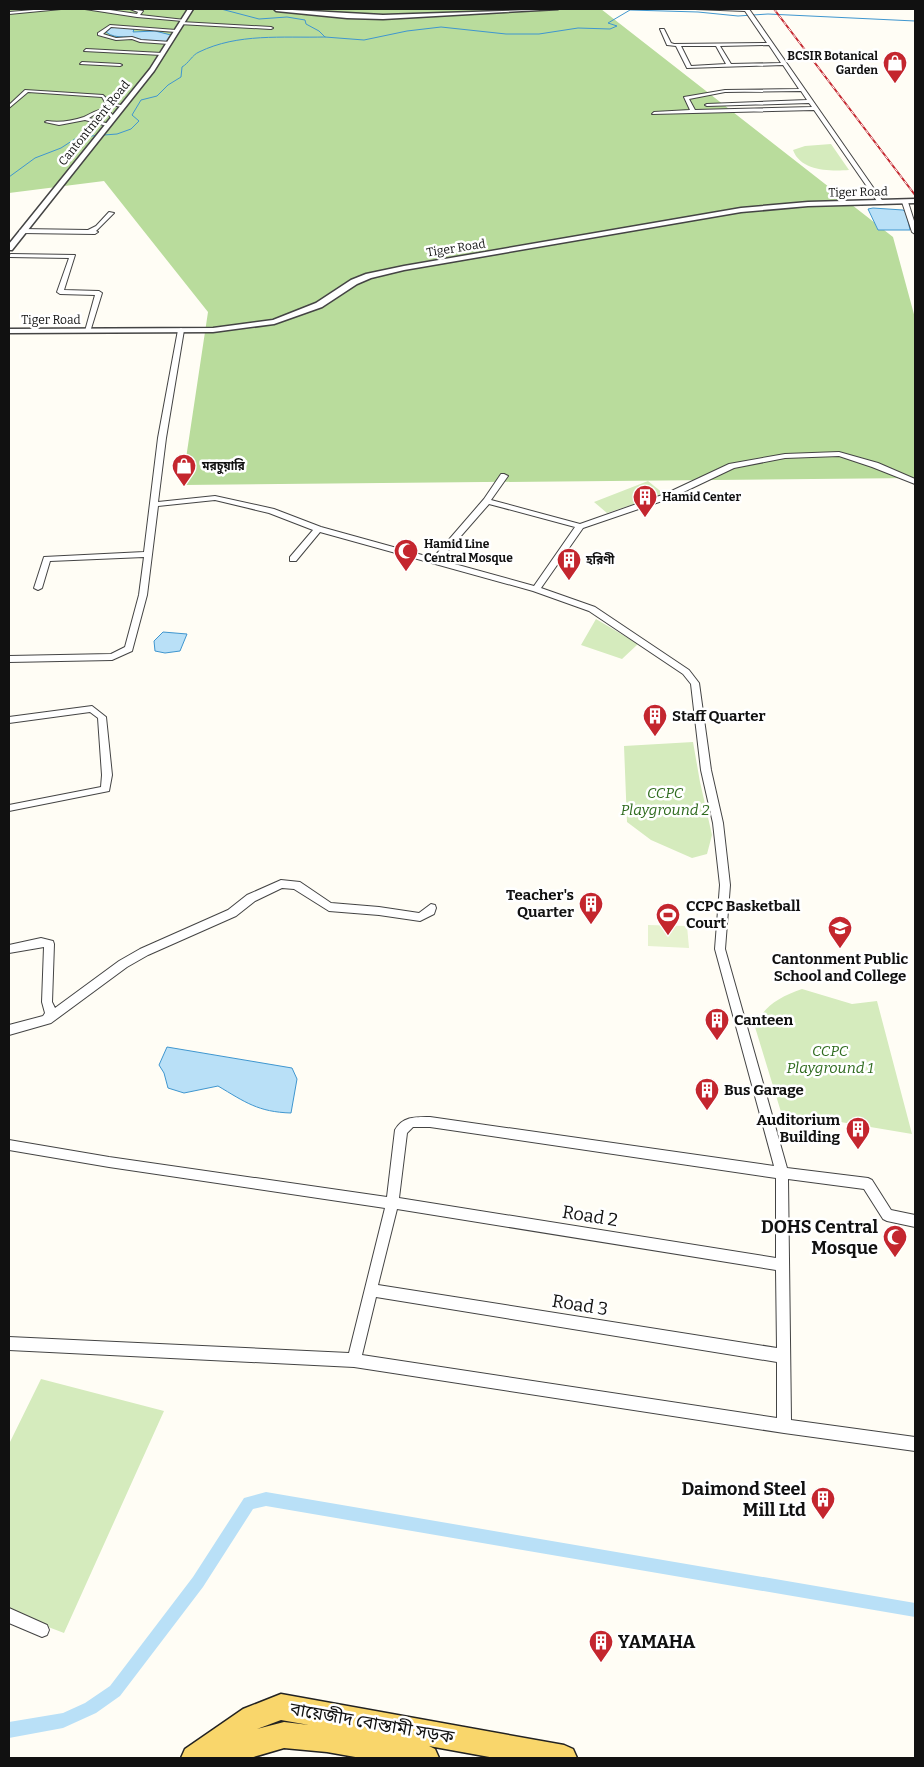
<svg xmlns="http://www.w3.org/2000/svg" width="924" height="1767" font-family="Bitter,'Noto Sans Bengali',serif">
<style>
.green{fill:#d5ebbd}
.forest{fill:#b9dc9c}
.pitch{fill:#e6f2cf}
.water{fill:#b9e0f7;stroke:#3f96cf}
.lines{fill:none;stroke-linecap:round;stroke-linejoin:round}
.stream{stroke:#3f96cf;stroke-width:1}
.canal{fill:#b9e0f7;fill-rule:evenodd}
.minor-casing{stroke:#444;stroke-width:2}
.tertiary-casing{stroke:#444;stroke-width:3}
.primary-casing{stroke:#222;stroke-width:3}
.minor{fill:#fff;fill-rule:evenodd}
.tertiary{fill:#fff;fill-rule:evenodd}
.primary{fill:#f9d66b;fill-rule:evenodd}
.rail-casing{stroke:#c4262e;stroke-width:2}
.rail{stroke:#fff;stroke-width:1;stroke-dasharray:4;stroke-linecap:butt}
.labels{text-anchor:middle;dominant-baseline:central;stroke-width:5;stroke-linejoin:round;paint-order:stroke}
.far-poi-label{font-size:12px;font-weight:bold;fill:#111;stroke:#fff;text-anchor:start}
.far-street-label{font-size:12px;fill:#111;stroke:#fff}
.poi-label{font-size:15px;font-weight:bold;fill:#111;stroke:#fff;text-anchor:start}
.park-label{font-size:15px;font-style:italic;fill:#2f6b1f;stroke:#fff}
.near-street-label{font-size:18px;fill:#111;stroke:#fff}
.near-poi-label{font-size:18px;font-weight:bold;fill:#111;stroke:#fff;text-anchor:end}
</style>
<rect width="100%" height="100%" fill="#fffdf5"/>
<!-- green -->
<path class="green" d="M831,144L849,170C831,171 801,172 793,150L805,146Z
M648,481L664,494L607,513L594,502Z
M596,619L638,644L622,659L581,645Z
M693,742L700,782L712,835L707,854L692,858L651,840L627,822L624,746Z
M802,989L852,1004L877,1001L912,1134L781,1112L755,1027C764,1005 780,997 802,989Z
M41,1379L164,1411L64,1633L9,1612V1444Z"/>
<!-- forest -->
<path class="forest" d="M9,9H601L893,237L915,318V478L182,485L208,312L104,181L9,193Z"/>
<!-- pitch -->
<path class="pitch" d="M648,925L687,926L689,948L648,946Z"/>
<!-- water -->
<path class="water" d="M113,26L134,29L133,32L155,31L171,35L168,42L141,41C130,33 117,41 106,32Z
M873,208L903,210L906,212L910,230H878L868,209Z
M163,632L187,634L180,651L165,653L155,651L154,641Z
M167,1047L292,1068L297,1079L291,1113C258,1112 245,1102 218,1086L184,1093L168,1088L164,1073L159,1065Z"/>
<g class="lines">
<!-- stream -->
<path class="stream" d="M221,9L259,19L287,17L305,20L306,24L319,31L325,37L364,40L407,31L441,27L506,34H539L578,28L610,29L617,26L608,23L630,10L698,12L738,16L768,14L915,21
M9,177L35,158L61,148L78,137L117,134L131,129L139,121L132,115L141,100L157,96L168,85L181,77L182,67C189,63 192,55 199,52C238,33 282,38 325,37"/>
<!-- canal -->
<path class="canal" d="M266,1492L915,1603V1617L266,1506L253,1509L203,1587L120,1696L96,1713L63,1728L9,1738V1722L63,1713L85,1703L110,1686L193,1577L244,1498Z"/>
<defs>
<path id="minor" d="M46,9H61L9,14V12Z
M85,9H103L137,14L138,12L130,9L143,11L140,15L185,20L183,21L137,17Z
M695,9H749L884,203L883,204H879L814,110L652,114L654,112L690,110L684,97L725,90L799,89L783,65L687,68L676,46L667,45L660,29H664L671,43L674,44L767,43L745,11ZM769,45L781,63L731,64L720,46ZM681,46H716L726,64L691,66ZM801,91L807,100L707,104L705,105L707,106L809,103L812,107L695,110L689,99L725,92Z
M181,22L271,27L273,28L271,29L179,24Z
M110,25L176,30L178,31L176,32L111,27L103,34L116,38L132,37L141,40L171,42L169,44L140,42L132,39L116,40L98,35V33Z
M86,49L162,53L164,54L162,55L84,51Z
M82,62L120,64L122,65L120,66L80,64Z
M25,90L103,95L110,102L124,106L122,107L106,104L102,97L28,92L9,108V105Z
M107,108L115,118H111L106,111H100L89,118L109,124L107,126L85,120L59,125L45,122L47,121C59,123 72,121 84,117C92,113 98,109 107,108Z
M905,200L908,202L915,224V234L912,232L902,202Z
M109,212L114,213L96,231L98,232L95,234L22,233L19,231L22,229L88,230L96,226Z
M11,254L75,255L64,290L99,291L102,293L90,332L85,331L95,295L60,294L57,292L69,258L9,257V255Z
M181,328L184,330L166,438L158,502L215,496L274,509L321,527L433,558L484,499L501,474H504L508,476L491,500L580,524L665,494L729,464L785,454L839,452L878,463L915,479V484L872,467L839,456L785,458L734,468L671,498L583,528L541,588L595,607L689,670L699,683L711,770L723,823L730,885L725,949L787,1168L868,1178L872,1180L891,1210L915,1215V1227L887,1221L883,1219L864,1189L788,1179L791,1420L915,1437V1451L784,1433L354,1367L9,1350V1337L349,1353L385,1208L109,1167L9,1150V1140L109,1157L387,1197L395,1130C403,1116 416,1117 430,1117L774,1166L715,949L720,885L713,823L701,770L691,684L683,674L589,611L533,591L320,532L296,561H290V557L313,530L269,513L215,500L158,506L147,595L132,651L112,660L9,662V656L111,654L125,647L139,595L144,557L50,561L42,588L38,590L34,588L44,557L144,552L158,438L178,330ZM489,504L575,527L534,586L440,560ZM413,1127H430L776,1178V1258L399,1198L407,1133ZM397,1209L776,1270L777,1348L378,1285ZM376,1297L777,1362V1418L362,1355Z
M92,706L106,717L112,775L109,791L9,811V805L101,787L102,775L98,718L90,712L9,723V717Z
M281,880L300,882L331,903L379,907L419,913L431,904L435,905L436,908L434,914L420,921L379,915L329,911L294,889L282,888L255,901L236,916L148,955L127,967L51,1023L9,1035V1025L43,1016L45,1013L42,1002L44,947L9,953V945L41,938L53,941L54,944L52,1002L55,1008L119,961L140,949L228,910L247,895Z
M9,1608L47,1625L49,1630L47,1635L42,1637L9,1623Z"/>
<path id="tertiary" d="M188,9H193L154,71L12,250H9V244L150,69Z
M274,9L383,15L558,9L383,19L347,18L276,11Z
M915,199V203L808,206L741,212L404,270L371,278L357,284L322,307L274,324L213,332L9,333V329L213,328L273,320L316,303L351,280L366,274L404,266L741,208L808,202Z"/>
<path id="primary" d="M281,1694L564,1745L573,1749L577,1758H495L429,1746L435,1749L439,1758H361L327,1752L284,1748L250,1758H181L185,1749L243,1709ZM281,1720L309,1725L284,1722L257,1729Z"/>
</defs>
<!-- minor casing -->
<use href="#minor" class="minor-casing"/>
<!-- tertiary casing -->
<use href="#tertiary" class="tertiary-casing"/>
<!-- primary casing -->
<use href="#primary" class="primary-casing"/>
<!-- minor -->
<use href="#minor" class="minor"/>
<!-- tertiary -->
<use href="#tertiary" class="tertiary"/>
<!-- primary -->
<use href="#primary" class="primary"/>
<defs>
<path id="rail" d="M774,9L915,195"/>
</defs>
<!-- rail casing -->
<use href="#rail" class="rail-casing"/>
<!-- rail -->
<use href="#rail" class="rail"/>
</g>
<!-- icons -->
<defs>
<symbol id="shop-pin" viewBox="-11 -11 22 30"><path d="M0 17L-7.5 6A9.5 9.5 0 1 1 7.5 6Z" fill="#c4262e" stroke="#fff"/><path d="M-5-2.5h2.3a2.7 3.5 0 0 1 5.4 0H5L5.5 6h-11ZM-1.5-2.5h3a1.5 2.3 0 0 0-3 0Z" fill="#fff"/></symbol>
<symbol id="building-pin" viewBox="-11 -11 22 30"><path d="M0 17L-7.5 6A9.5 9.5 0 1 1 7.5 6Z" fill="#c4262e" stroke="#fff"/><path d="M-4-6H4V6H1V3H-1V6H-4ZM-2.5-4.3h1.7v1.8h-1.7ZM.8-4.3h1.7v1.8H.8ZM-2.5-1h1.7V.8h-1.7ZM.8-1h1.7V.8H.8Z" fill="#fff"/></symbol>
<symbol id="mosque-pin" viewBox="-11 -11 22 30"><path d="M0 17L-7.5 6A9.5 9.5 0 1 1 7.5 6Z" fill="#c4262e" stroke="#fff"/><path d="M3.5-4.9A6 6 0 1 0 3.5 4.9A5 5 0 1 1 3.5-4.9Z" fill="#fff"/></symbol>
<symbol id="stadium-pin" viewBox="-11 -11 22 30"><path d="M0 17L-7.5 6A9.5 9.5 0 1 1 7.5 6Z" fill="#c4262e" stroke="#fff"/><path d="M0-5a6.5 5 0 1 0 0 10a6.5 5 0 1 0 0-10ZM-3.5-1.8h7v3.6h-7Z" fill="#fff"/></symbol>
<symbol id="school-pin" viewBox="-11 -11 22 30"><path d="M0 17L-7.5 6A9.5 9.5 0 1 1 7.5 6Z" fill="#c4262e" stroke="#fff"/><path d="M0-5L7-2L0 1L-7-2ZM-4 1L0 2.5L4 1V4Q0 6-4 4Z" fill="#fff"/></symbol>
</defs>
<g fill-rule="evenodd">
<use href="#shop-pin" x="881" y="49" width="28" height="38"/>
<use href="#shop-pin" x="170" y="452" width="28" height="38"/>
<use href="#building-pin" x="631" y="483" width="28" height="38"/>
<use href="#mosque-pin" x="392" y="537" width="28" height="38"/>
<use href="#building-pin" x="555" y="546" width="28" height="38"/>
<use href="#building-pin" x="641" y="702" width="28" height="38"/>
<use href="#building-pin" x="577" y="890" width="28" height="38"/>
<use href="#stadium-pin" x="654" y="901" width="28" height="38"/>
<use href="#school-pin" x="826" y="914" width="28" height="38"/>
<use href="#building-pin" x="703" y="1006" width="28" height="38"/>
<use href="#building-pin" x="693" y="1076" width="28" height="38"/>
<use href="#building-pin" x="844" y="1115" width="28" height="38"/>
<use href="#mosque-pin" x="881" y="1223" width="28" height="38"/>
<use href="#building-pin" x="809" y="1485" width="28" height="38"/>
<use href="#building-pin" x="587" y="1628" width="28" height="38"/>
</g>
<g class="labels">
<!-- far-poi labels -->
<g class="far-poi-label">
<text x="878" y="56" text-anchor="end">BCSIR Botanical<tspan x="878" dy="14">Garden</tspan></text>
<text x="202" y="466">মরচুয়ারি</text>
<text x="662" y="497">Hamid Center</text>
<text x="424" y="544">Hamid Line<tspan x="424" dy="14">Central Mosque</tspan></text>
<text x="586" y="560">হরিণী</text>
</g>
<!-- far-street labels -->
<g class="far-street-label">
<text transform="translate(94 123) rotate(-51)">Cantontment Road</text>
<text transform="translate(858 192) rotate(-1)">Tiger Road</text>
<text transform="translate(456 248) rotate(-9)">Tiger Road</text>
<text x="51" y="320">Tiger Road</text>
</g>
<!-- poi labels -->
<g class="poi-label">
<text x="672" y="716">Staff Quarter</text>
<text x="574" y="895" text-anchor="end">Teacher's<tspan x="574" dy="17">Quarter</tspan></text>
<text x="686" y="906">CCPC Basketball<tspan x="686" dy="17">Court</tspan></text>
<text x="840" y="959" text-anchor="middle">Cantonment Public<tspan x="840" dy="17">School and College</tspan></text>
<text x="734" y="1020">Canteen</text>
<text x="724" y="1090">Bus Garage</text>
<text x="840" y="1120" text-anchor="end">Auditorium<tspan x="840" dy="17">Building</tspan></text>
</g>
<!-- park labels -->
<g class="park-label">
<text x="665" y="793">CCPC<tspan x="665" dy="17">Playground 2</tspan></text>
<text x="830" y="1051">CCPC<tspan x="830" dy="17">Playground 1</tspan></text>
</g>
<!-- near-street labels -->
<g class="near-street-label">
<text transform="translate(590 1216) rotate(9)">Road 2</text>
<text transform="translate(580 1305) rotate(9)">Road 3</text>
<text transform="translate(372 1723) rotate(10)">বায়েজীদ বোস্তামী সড়ক</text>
</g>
<!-- near-poi labels -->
<g class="near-poi-label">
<text x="878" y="1227">DOHS Central<tspan x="878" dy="21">Mosque</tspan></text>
<text x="806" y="1489">Daimond Steel<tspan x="806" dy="21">Mill Ltd</tspan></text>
<text x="618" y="1642" text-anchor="start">YAMAHA</text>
</g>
</g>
<!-- border -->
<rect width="924" height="1767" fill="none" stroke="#111111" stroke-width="20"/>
</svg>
